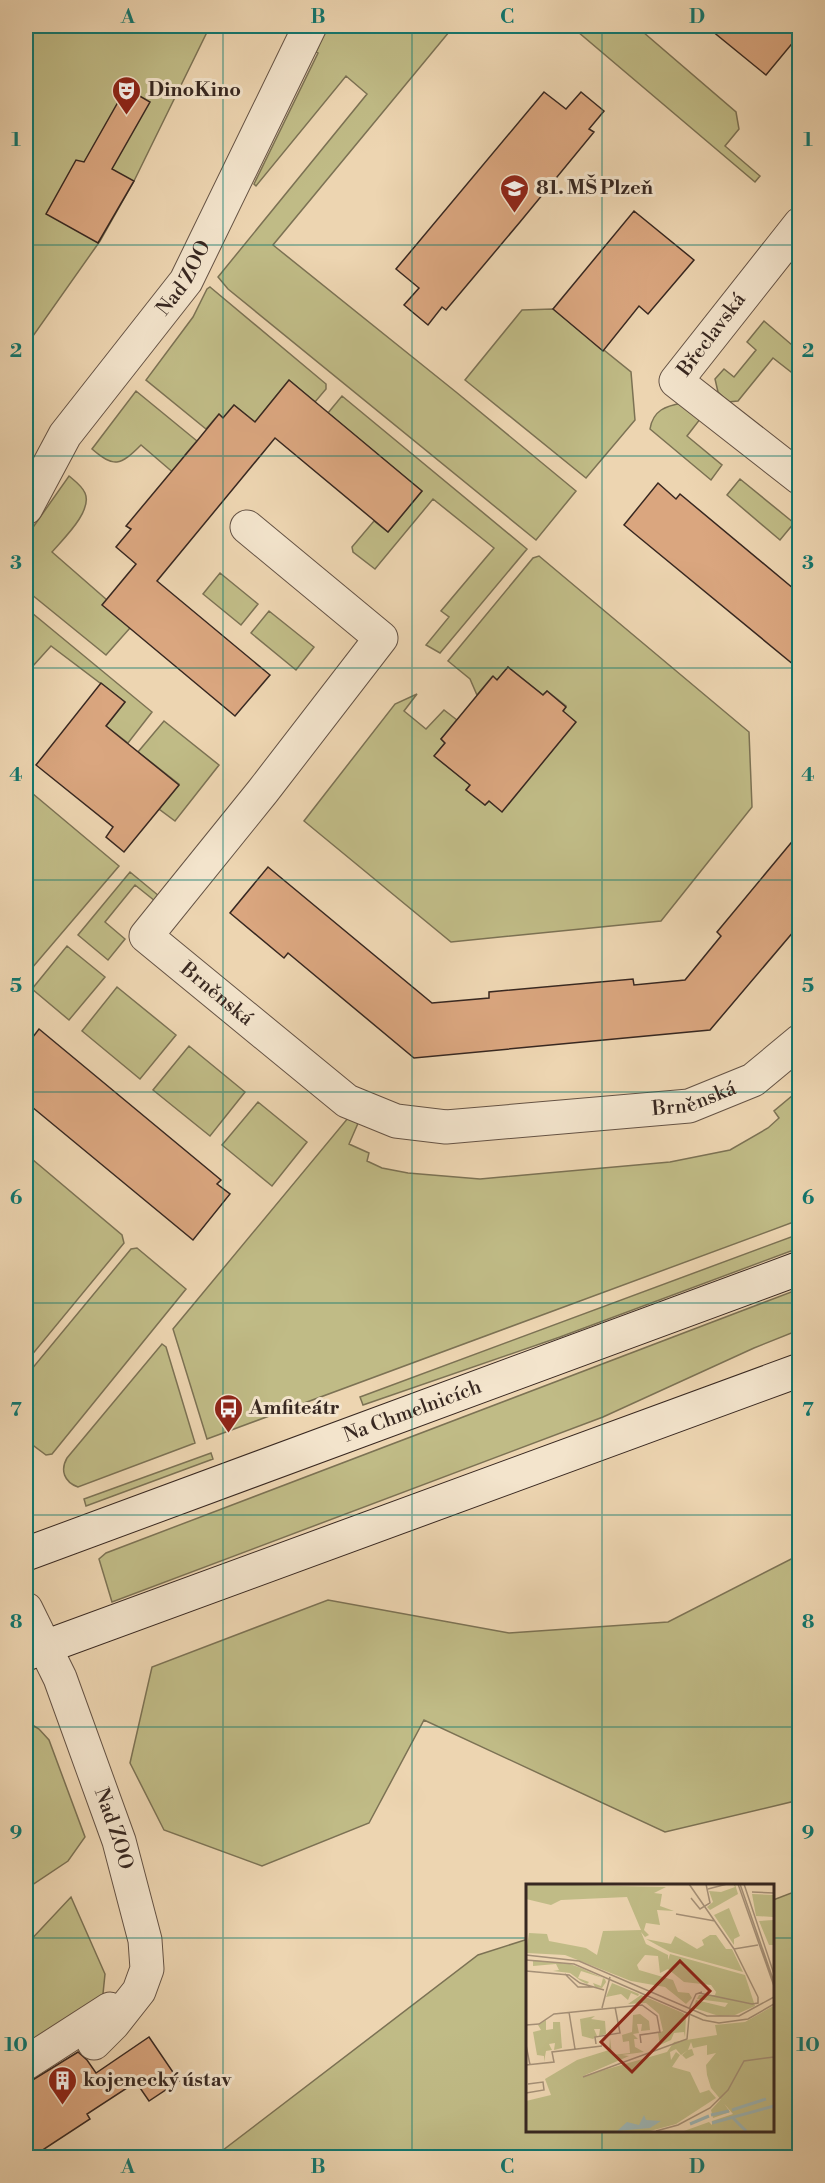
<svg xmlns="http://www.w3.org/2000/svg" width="825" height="2183" font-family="'Libre Bodoni',serif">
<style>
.green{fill:#c0bb86;stroke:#7c7254;stroke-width:1.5}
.building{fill:#daa67f;stroke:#382821;stroke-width:1.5}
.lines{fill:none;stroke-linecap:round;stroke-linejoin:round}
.street-casing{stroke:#655345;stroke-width:35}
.secondary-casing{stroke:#382821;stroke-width:35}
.street{stroke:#f3e4cc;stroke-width:33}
.secondary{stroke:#f3e4cc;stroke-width:33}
.grid{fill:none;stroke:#0f766e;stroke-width:1.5;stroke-opacity:0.55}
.labels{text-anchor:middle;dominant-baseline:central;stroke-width:6;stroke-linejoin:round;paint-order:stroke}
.poi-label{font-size:20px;font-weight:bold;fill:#382821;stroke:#f3e4cc;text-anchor:start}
.street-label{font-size:20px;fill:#382821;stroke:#f3e4cc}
.inset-river{fill:none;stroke:#9db6b6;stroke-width:3}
.inset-road{fill:none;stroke:#a59077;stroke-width:1.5}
.view{fill:#8f2418;fill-opacity:0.15;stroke:#8f2418;stroke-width:3}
.inset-edge{fill:none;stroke:#382821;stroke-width:3}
.neatline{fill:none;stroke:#0f766e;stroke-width:2}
.grid-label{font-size:20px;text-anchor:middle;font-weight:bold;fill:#0f766e}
</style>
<rect width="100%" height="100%" fill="#edd5b1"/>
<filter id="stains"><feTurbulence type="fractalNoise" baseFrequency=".00333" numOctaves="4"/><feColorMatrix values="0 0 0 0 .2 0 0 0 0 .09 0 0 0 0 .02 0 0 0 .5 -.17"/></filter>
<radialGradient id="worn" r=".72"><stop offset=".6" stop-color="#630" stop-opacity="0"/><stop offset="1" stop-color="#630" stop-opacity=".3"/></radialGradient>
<!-- green -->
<path class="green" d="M26,26H210L134,181L100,241L26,346Z
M327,26H454L273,245L456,392L576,491L536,540L228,289L218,277L367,94L346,76L256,186L254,184L318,53L316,52Z
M571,26H636L736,112L739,129L725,146L760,176L755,182Z
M210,287L326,384V389L315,402L289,380L255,422L234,405L223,418L219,414L206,429L146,380L193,317L207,289Z
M553,309L631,372L635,420L586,478L465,380L522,310Z
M764,321L799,351V362L791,372L773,358L738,401L728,402L718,392L715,379L724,369L734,377L756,350L747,342Z
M136,391L197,441L185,455L189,459L176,475L141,445C120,466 114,468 92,449Z
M342,396L527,549L440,653L426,645L449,617L441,611L494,548L433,499L375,569L353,552L352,547L374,521L388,532L422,491L328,413Z
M682,403L701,418L687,436L722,465L711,480L650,429C653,410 666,406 682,403Z
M69,476C75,481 82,486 85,493C93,511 63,539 52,552L107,600L130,628L106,655L26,590V541L29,533Z
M740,479L794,523L780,540L727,495Z
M539,556L749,732L752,807L661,921L451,942L304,821L395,704L417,694L404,711L426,729L444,710L457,720L441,739L445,743L435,756L470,785L466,790L485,805L489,801L502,811L566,706L547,691L543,695L508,667L497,680L492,677L477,695L470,679L448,661L533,558Z
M220,573L258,604L241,625L203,594Z
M26,608L152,712L128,743L106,726L125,702L51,646L32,667L26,663Z
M269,611L314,647L296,670L251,633Z
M164,721L219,765L175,821L159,809L179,784L138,752Z
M26,788L119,866L26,975Z
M130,872L159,896L155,901L135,885L105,922L125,939L108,960L78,935Z
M67,946L105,977L69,1020L32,989Z
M117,987L176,1035L140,1079L82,1031Z
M189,1046L245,1092L210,1136L153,1090Z
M799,1090V1220L207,1439L173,1329L348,1118L359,1121L349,1144L369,1153L367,1161L382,1168L408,1173L480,1179L670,1162L730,1150L768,1128L779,1118L774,1111Z
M258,1102L307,1142L272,1186L222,1145Z
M26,1154L122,1235L124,1243L26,1362Z
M799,1234V1248L560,1337L363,1405L360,1397Z
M137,1248L186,1289L52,1454L46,1455L26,1440V1376L131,1249Z
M799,1289V1330L754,1348L603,1417L112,1602L99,1559L106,1553Z
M162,1344L166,1347L195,1443L78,1487C64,1482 60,1470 67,1458Z
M211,1453L213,1459L86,1506L84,1499Z
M799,1555L800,1795L791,1802L665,1832L424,1720L369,1823L262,1866L164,1830L130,1763L152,1667L328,1600L509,1633L668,1622Z
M26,1721L39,1729L49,1740L85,1837L68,1861L26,1889Z
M799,1890V2157H214L478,1955L528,1939V2130H772L773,1900Z
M71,1897L105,1974L100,2023L26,2066V1945Z"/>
<!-- building -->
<path class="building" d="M706,26H800V34L766,75Z
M126,88L150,102L112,169L134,181L98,243L46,214L76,160L84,162Z
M544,92L566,109L581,92L604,111L589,129L594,132L520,222L446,310L442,307L428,325L404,305L419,288L396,269Z
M634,211L694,260L648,314L639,306L603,351L553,309Z
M289,380L422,491L388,532L275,438L242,478L157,581L270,675L235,716L102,605L136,564L116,547L131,529L126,526L197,441L219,414L223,418L234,405L255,422Z
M658,483L676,499L680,494L800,594V670L624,525Z
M508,667L543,695L547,691L566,707L563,711L576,722L502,812L489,801L485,805L466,790L470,785L434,756L445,743L441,739L493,676L497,680Z
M101,683L125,702L106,726L179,785L124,852L106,837L113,827L36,765Z
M800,832V924L710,1030L414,1058L288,953L284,958L230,913L268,867L432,1003L489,998V992L633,979L634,985L685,980L721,936L717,932Z
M39,1029L221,1180L217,1184L230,1194L193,1240L26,1102V1046Z
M149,2037L179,2081L149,2101L136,2082L87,2114L90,2119L32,2157H26V2084L78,2052L87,2060L96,2073Z"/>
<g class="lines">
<defs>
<g id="street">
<path d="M800,224L676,381L800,478"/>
<path id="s1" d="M26,508L65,435L186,281L310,26"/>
<path id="s2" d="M247,527L381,638L263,791L146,936L347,1101L396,1121L446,1127L689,1106L753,1080L800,1041"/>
<path id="s3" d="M26,1609L60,1678L119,1841L145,1940L147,1969L139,1991L113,2024L94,2043"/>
<path d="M26,2063L110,2009"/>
</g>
<g id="secondary">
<path id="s4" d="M26,1554L800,1268"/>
<path d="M26,1654L800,1370"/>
</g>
</defs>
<!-- street casing -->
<use href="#street" class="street-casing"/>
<!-- secondary casing -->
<use href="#secondary" class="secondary-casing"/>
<!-- street -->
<use href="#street" class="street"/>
<!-- secondary -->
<use href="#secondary" class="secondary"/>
</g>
<!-- grid -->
<path class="grid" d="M223,26V2158M412,26V2158M602,26V1886M26,245H800M26,456H800M26,668H800M26,880H800M26,1092H800M26,1303H800M26,1515H800M26,1727H800M26,1938H528M772,1938H800M602,2130V2158"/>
<!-- icons -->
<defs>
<symbol id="theatre-pin" viewBox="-11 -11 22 30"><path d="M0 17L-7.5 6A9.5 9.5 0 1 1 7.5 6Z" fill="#8f2418" stroke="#f3e4cc"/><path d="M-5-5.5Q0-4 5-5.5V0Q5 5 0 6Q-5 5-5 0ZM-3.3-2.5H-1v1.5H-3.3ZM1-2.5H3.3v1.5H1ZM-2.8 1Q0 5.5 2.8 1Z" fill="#fff"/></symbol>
<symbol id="school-pin" viewBox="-11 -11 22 30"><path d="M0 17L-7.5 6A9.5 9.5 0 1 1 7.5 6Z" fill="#8f2418" stroke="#f3e4cc"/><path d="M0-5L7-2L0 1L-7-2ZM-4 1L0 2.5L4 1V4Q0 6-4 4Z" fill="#fff"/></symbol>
<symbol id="bus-pin" viewBox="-11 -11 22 30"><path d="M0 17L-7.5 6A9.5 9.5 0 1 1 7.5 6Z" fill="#8f2418" stroke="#f3e4cc"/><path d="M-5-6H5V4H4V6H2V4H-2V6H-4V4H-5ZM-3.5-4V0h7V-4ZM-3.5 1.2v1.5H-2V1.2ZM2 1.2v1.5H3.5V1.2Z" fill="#fff"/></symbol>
<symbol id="building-pin" viewBox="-11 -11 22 30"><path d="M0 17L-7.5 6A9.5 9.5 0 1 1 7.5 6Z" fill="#8f2418" stroke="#f3e4cc"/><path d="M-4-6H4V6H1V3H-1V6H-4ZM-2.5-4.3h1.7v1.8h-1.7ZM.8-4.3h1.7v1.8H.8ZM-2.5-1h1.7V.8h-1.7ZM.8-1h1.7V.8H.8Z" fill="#fff"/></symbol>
</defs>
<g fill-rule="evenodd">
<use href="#theatre-pin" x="110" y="74" width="33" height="45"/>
<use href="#school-pin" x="498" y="172" width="33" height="45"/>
<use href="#bus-pin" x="212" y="1392" width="33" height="45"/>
<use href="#building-pin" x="46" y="2064" width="33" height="45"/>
</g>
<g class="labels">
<!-- poi labels -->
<g class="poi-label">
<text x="148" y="90">DinoKino</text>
<text x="536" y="188">81. MŠ Plzeň</text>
<text x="249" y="1408">Amfiteátr</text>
<text x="83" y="2080">kojenecký ústav</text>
</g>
<!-- street labels -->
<g class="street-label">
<text stroke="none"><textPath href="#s1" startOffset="280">Nad ZOO</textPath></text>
<text transform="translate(712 335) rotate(-53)">Břeclavská</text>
<text stroke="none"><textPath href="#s2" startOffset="645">Brněnská</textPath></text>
<text stroke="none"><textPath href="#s2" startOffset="1167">Brněnská</textPath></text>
<text stroke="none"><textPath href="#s4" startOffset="412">Na Chmelnicích</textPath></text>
<text stroke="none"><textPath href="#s3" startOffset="237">Nad ZOO</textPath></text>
</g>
</g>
<!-- overview -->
<g transform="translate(526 1884)">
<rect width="248" height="248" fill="#edd5b1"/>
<path d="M0,0L140,3L128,9L136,10L134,22L148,27L131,26L134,41L120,39L118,46L123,51L119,53L115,48L120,60L142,71V76L144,70L219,91L229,122L209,131L193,132L168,124L170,116L199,123L202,119L171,115L173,111H189L190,108L185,101L158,98L142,85L134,89L132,72L119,71L111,81L113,86L147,96L152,108L163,109L166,114L160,120L139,103L105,97L39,71L0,69L3,49L21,50L23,57L60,64L71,71L77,47L115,46L101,13L35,16L25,21L0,15ZM207,0H209L212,10L184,26L181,23L187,18L183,7L195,8L209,3ZM226,10L247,11V33L230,32ZM203,24L214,52L208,55V61L188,31ZM247,36V61H243L233,37ZM184,51H190L200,65H206L217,88L144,68L120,55L145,60L149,52L171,65L178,61L176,56ZM7,76L44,80L55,84L79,95L80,98L76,104L69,103L67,99L75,102L77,94L55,87L52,94L63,98L61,100L55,97L44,89L27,87L33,86L30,80L7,82ZM86,99L113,110L112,112L105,109L102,116L95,110L80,113ZM115,111L157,129L160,132L159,153L158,148L148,149L145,156L134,161L132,149L137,147L133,130L120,119L102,120ZM247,122V247H158L183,238L186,241V237L207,230L185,204L181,191L180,181L190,169L181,171V161L167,164L165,158L162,166L166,165L168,171L160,175L156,171L162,166L155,171L150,165L144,168L145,176L150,168L154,171L146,183L164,188L174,209L183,206L190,214L150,240L124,247H0V217L25,211L19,195L51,176L83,166L84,154L86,171L104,169L103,157L97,158L96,151L106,148L107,131L114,130L123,137L124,146L115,147L116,140H111L113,149L107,150L112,155H108L109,163L118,168L96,171L103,172L57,192L141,168L148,158L191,151L189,141L219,138ZM69,132L65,135L79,137L80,150L73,152L74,145H68L71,152L67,155L56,152L54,135ZM20,136V146L27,145V138H34L36,164L28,166L29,159L23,160L26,166L20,167L18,178V172L11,171L7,148L15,146L12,141ZM195,215L204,228L187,234L185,226Z" fill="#c0bb86"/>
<path d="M118,231L120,236L135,237L124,244L91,247L101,238L113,241Z" fill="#9db6b6"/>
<path class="inset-river" d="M206,226L240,215M185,231L203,227M207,234L220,247M186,239L248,222M164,240L183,232"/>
<path class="inset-road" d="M163,0L208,65L232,113M212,0L248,102M214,0L248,98M218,0L248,90M182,5L201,0M226,8L248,9M165,14L174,25L184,19L180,0M150,30L189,37M208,65L232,61M0,71L53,77L181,132H213L248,113M0,76L48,80L177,136L193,139L222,135L248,120M0,87L43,91L54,99L78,106M39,90L52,103H67M173,109L226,120L232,119V113M76,124L84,93M43,128L49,165M0,141L13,140L28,130L116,121L131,132L134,148L114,151L115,159M70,160L69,153L94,149L89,123M0,161L4,181M0,181L28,178L26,168L76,162M57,193L161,155L164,123L170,110L176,108M0,209L18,206L17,198L2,200M130,247L152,241L184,224L202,206L218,177L248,173"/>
<path class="view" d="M154,77L184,107L106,188L75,158Z"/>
<rect width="248" height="248" class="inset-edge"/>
</g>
<!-- margin -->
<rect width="825" height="2183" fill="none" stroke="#edd5b1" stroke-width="66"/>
<rect x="33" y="33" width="759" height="2117" class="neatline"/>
<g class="grid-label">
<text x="128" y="23">A</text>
<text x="318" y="23">B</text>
<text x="507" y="23">C</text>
<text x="697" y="23">D</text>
<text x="16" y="146">1</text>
<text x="808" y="146">1</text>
<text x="16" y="357">2</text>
<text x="808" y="357">2</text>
<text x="16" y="569">3</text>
<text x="808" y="569">3</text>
<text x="16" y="781">4</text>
<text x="808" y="781">4</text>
<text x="16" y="992">5</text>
<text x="808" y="992">5</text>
<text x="16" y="1204">6</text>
<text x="808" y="1204">6</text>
<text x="16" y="1416">7</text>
<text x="808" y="1416">7</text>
<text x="16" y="1628">8</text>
<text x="808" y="1628">8</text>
<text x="16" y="1839">9</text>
<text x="808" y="1839">9</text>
<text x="16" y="2051">10</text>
<text x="808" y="2051">10</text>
<text x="128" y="2173">A</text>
<text x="318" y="2173">B</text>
<text x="507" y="2173">C</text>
<text x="697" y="2173">D</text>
</g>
<rect width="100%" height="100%" filter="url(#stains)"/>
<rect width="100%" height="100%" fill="url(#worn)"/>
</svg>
